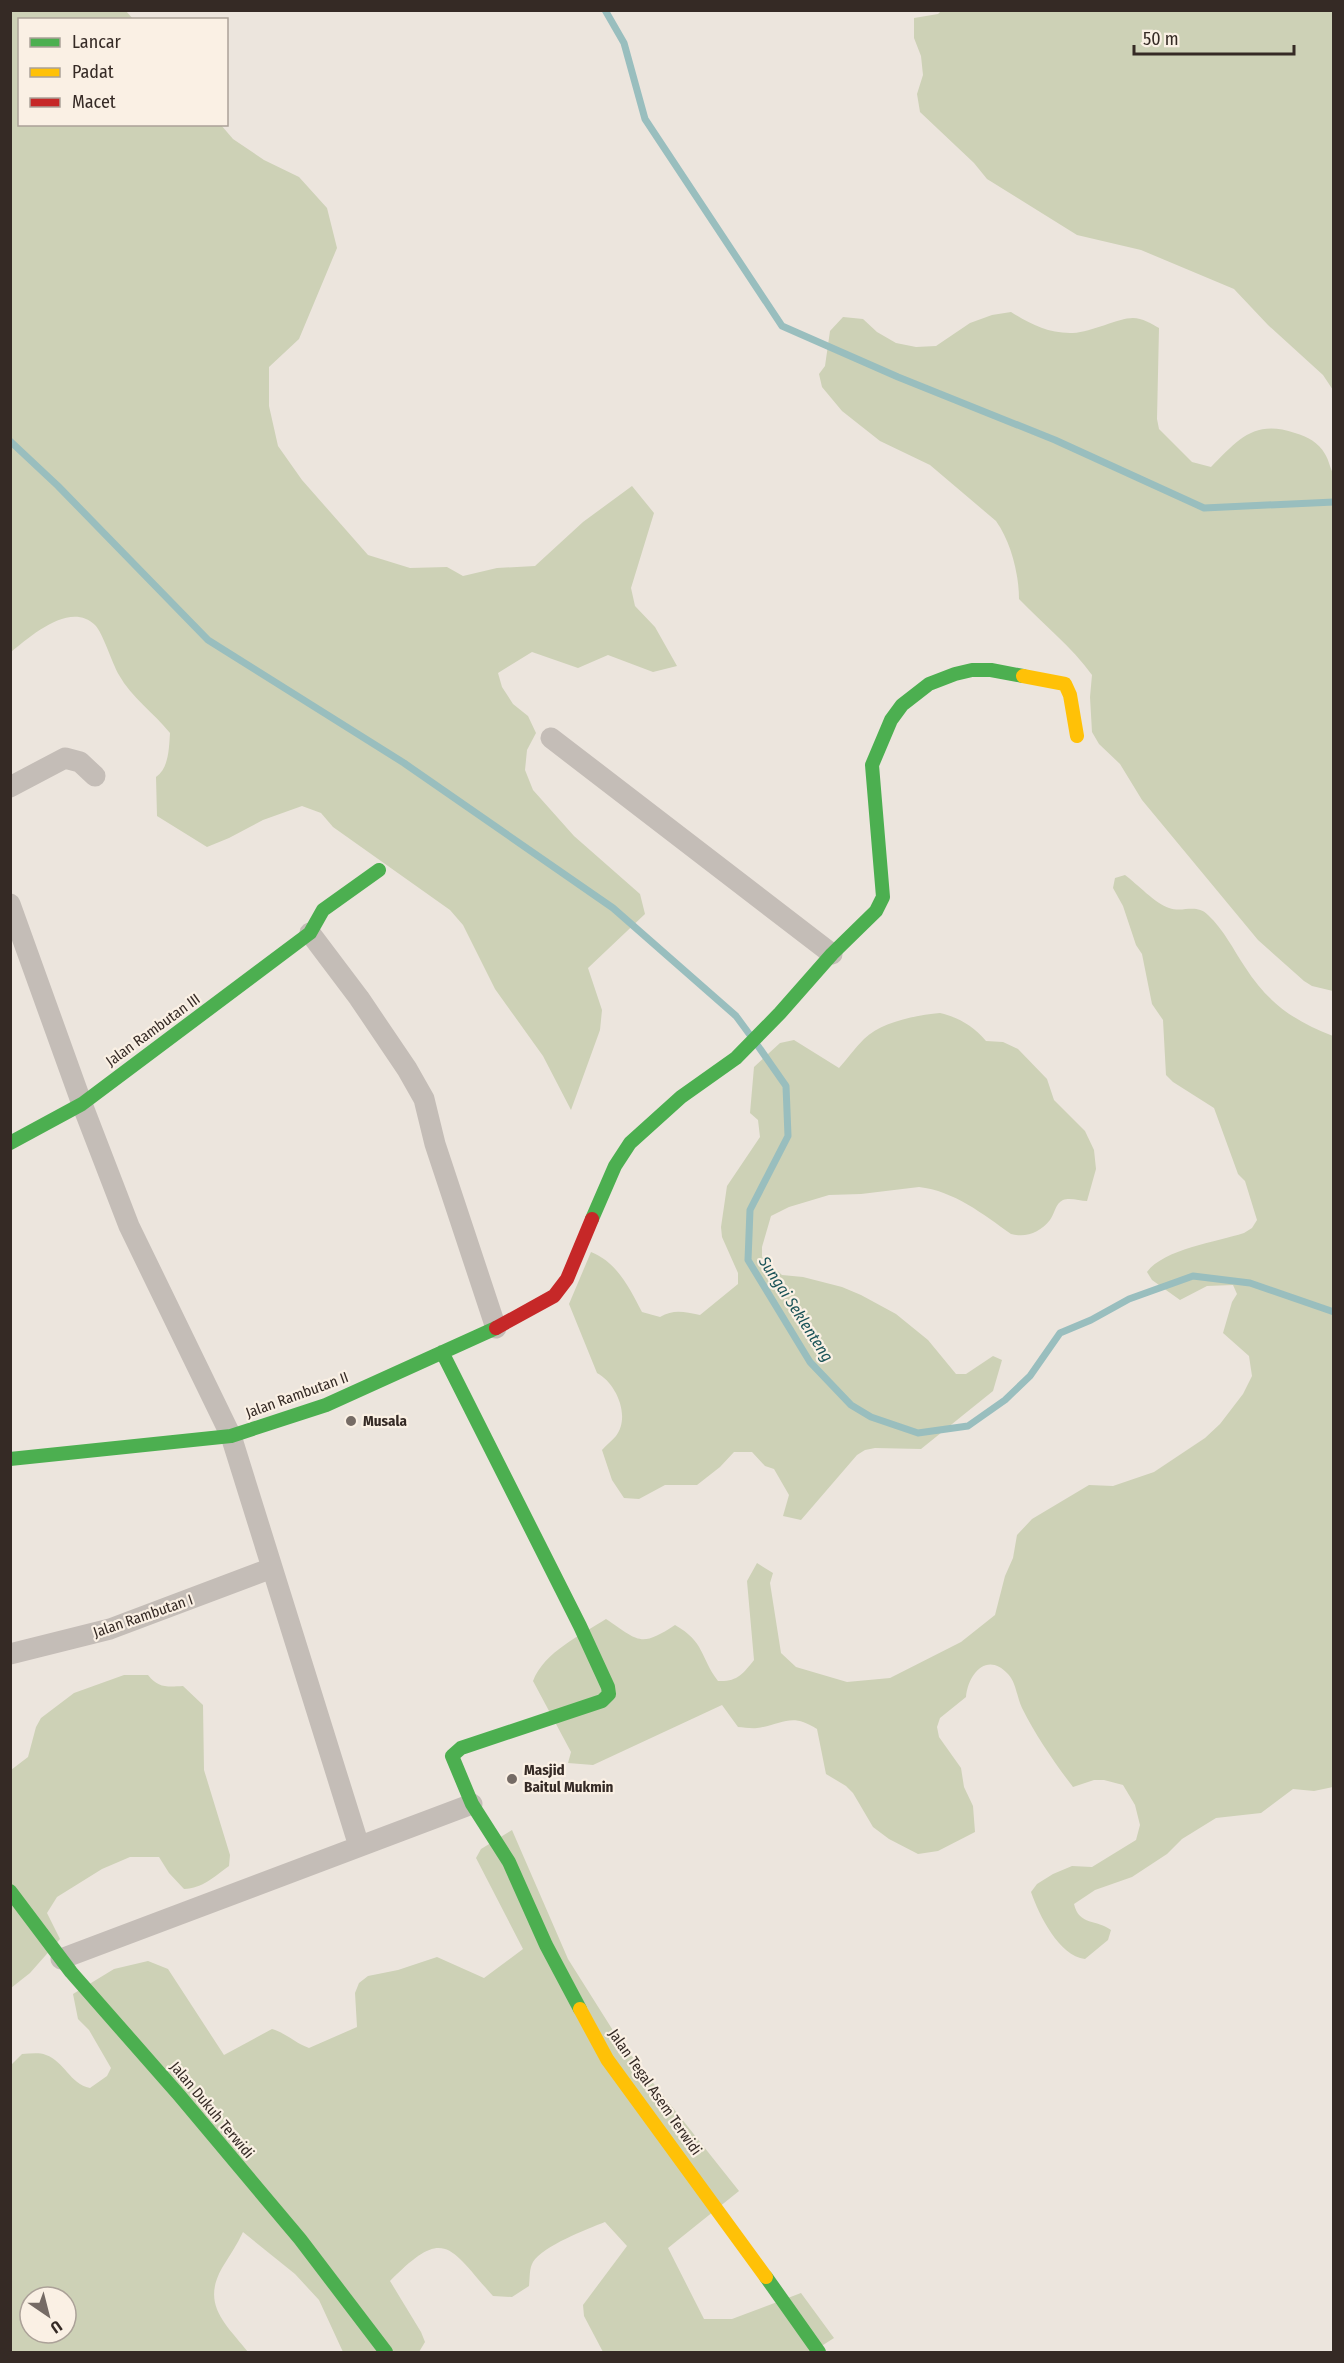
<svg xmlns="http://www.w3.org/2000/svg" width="1344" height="2363" font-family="'Fira Sans Condensed',sans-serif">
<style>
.green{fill:#cdd1b6;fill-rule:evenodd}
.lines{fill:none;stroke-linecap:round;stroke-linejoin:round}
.stream{stroke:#99bebe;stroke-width:7}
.street{stroke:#c4bdb7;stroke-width:21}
.fast{stroke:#4caf50;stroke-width:14}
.slow{stroke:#ffc107;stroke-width:14}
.jam{stroke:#c62828;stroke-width:14}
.poi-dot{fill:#756b65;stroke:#faf0e4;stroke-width:2}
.labels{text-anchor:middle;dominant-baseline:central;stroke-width:4.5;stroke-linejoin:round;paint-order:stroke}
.street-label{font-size:15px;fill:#352a25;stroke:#faf0e4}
.poi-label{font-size:15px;font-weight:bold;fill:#352a25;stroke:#faf0e4;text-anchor:start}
.water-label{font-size:16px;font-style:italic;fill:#1a5358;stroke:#faf0e4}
</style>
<rect width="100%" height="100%" fill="#ece5dd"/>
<!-- green -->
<path class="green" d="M11,11H126L133,19L20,20V124L221,125L233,139L264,160L299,177L327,208L337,248L299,339L269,367V406L278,446L302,480L368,555L410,568L447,567L463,576L497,568L535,566L583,522L632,486L654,513L631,588L635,606L655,627L677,666L653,672L608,655L578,668L532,652L498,673L502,687L513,704L528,716L536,733L527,750L525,770L533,790L574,836L640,894L645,914L588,968L602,1010L600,1030L571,1110L543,1056L495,989L463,925L450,910L333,827L321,813L302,806L263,820L229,838L207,847L157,816L156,777C169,768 169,748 170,733C154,713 131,697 119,675C112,663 103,633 95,625C70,601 31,636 11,652Z
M941,11H1333V390L1323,375L1268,325L1234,289L1141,250L1077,235L987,179L974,163L920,112L917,94L923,75L921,56L914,38V18L938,14Z
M1011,312C1030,324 1049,334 1073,333C1092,332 1118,318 1133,318C1142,318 1152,324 1159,328L1157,419L1159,429L1192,462L1211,467C1238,440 1254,419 1295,433C1308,437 1318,442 1325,454C1329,460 1330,469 1334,475L1333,991L1312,986L1304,981L1258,940L1142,800L1120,764L1099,744L1092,732L1090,697L1092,675C1072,647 1043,624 1019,599C1019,574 1011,542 996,521L930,465L880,441L842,411L822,387L819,374L825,366L830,331L843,317L863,319L877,332L896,343L916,347L936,346L970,323L992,315Z
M1125,875C1137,884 1156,904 1169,908C1183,913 1196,903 1208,915C1224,930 1233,949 1245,967C1268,1003 1294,1021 1333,1036V1787L1314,1791L1293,1789L1261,1813L1216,1818L1182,1839L1167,1854L1132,1877L1095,1890L1074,1904C1079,1926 1097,1919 1111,1930L1108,1940L1085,1959C1059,1956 1039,1915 1031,1892L1037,1884L1053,1874L1072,1866L1092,1867L1136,1840L1140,1825L1135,1805L1123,1785L1104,1780H1094L1073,1787C1054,1762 1036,1736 1022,1708C1017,1698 1016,1682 1008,1674C987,1651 968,1674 966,1697L940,1718L937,1727L939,1737L961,1768L964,1787L973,1806L975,1832L938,1851L918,1854L889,1839L873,1827L853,1793L846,1786L826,1774L817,1729C791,1712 784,1724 757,1728C751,1729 744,1727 738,1727L722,1705L593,1765L568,1763L571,1752L533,1681C544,1652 581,1635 606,1619C639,1641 640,1648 675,1625C705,1642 700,1657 718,1681C737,1682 743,1674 754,1660L747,1581L757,1563L773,1573L770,1583L781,1653L796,1667L847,1682L890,1678L961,1642L995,1615L1005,1576L1013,1558L1017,1535L1032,1519L1089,1485L1113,1486L1154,1472L1205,1438L1220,1424L1243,1394L1252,1376L1249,1356L1223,1333L1232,1302L1237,1294L1233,1285L1207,1286L1180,1300L1152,1280L1147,1272C1164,1249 1216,1242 1244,1233L1252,1228L1257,1220L1245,1181L1238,1174L1214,1108L1173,1082L1166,1075L1163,1020L1152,1004L1142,954L1136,945L1123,906L1113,888L1115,878Z
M940,1013C960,1018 973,1026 986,1041L1003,1042L1018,1049L1047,1079L1054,1100L1085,1131L1094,1150L1096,1169L1087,1201C1080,1201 1070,1197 1063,1200C1055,1204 1055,1213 1050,1220C1040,1232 1027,1238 1011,1234C983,1214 954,1191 919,1187L861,1194L829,1195L789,1207L771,1216L762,1247V1257L782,1275L803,1277L842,1287L861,1295L896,1314L928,1340L956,1374H966L993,1356L1002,1360L993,1391L921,1449L875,1448L865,1450L857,1455L801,1520L783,1516L789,1495L774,1469L765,1466L752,1452H734L720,1467L697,1485H665L639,1499L624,1498L612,1480L602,1450C606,1445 612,1441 616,1436C631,1416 616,1383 597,1373L569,1304L591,1252C617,1262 630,1289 642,1312L660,1317C674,1309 684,1312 700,1315L738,1284V1273L722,1237L721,1227L727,1186L760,1137L758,1120L750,1113L754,1067L780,1043L794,1040L839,1068C847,1059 855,1048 864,1039C881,1022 917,1015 940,1013Z
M124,1675H148C158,1688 167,1687 183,1686L203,1705L204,1770L230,1855L229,1866C214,1877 203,1888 184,1889L169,1873L159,1857H130L102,1869L57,1897L47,1913L60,1939L30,1973L11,1988V1770L28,1757L36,1727L41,1718L74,1693Z
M512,1830L568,1959L619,2040L739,2191L668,2248L704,2319H732L801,2293L834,2338L812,2352H603L584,2316L583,2305L627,2246L605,2222C587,2229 543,2246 533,2262C529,2269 530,2278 529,2286L512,2297L493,2296C449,2247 445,2225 390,2281L421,2332L425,2342L419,2352H343L319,2300L295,2274L243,2232C237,2245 229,2256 222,2268C201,2305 226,2324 248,2352H11V2065L22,2054C30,2054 38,2052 46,2055C64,2061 70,2084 90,2088L107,2076L111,2068L89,2030L78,2019L73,1994L114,1969L148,1961L168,1969L224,2055L272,2029C286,2033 295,2043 309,2048L357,2027L355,1993L359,1983L368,1976L398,1970L437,1957L484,1978L523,1949L476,1858L481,1849ZM30,2297H66V2333H30Z"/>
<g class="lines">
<!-- stream -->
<path class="stream" d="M605,10L624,43L645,119L782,326L898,377L1055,440L1204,508L1334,502
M10,441L58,486L208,640L404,763L613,908L736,1016L750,1035
M758,1046L786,1086L788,1136L750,1210L748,1260L810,1362L851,1405L871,1417L918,1433L968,1426L1005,1400L1030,1376L1060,1333L1091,1320L1129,1299L1193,1276L1250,1283L1334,1312"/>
<!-- street -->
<path class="street" d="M551,738L832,954
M10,787L65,758L80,762L95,776
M10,904L82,1104L129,1226L231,1436L359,1846
M310,933L359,998L407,1069L424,1099L435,1144L496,1328
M10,1654L110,1629L272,1568
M61,1959L472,1804"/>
<!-- fast -->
<path class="fast" d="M10,1143L82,1104L310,933L323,910L379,870
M592,1219L615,1166L630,1143L681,1097L736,1058L780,1013L832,954L876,911L883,897L872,765L891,720L902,705L929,684L955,674L972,670H991L1023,676
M442,1352L580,1626L608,1687L609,1694L602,1701L461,1748L452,1756L472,1804L509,1862L546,1945L580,2009
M10,1459L231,1436L326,1405L496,1328
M10,1891L71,1972L179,2095L300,2239L386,2352
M766,2277L819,2352"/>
<!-- slow -->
<path class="slow" d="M1023,676L1065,684L1070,695L1077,736
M580,2009L607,2059L766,2277"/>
<!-- jam -->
<path class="jam" d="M496,1328L554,1296L567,1279L592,1219"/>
</g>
<!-- markers -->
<g class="poi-dot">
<circle cx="351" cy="1421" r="6"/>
<circle cx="512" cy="1779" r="6"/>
</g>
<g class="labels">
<!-- street labels -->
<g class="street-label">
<text transform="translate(153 1030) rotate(-36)">Jalan Rambutan III</text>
<text transform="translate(297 1395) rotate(-20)">Jalan Rambutan II</text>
<text transform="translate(143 1616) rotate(-19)">Jalan Rambutan I</text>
<text transform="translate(655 2092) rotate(55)">Jalan Tegal Asem Terwidi</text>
<text transform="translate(212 2110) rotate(50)">Jalan Dukuh Terwidi</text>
</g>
<!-- poi labels -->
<g class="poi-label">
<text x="363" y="1421">Musala</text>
<text x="524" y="1770">Masjid<tspan x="524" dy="17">Baitul Mukmin</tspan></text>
</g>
<!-- water labels -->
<g class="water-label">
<text transform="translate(796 1309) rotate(57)">Sungai Seklenteng</text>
</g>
</g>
<!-- border -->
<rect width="1344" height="2363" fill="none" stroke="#352a25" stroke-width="24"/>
<!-- legend -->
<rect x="18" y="18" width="210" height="108" fill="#faf0e4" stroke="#aba198" stroke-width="1.5"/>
<rect x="30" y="38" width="30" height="9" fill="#4caf50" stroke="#aba198" stroke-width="1.5"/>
<text x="72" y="48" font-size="18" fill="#352a25">Lancar</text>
<rect x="30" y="68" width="30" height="9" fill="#ffc107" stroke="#aba198" stroke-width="1.5"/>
<text x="72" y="78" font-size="18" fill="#352a25">Padat</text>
<rect x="30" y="98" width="30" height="9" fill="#c62828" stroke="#aba198" stroke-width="1.5"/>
<text x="72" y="108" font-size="18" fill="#352a25">Macet</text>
<!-- north arrow -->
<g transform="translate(48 2315) rotate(145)"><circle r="28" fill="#faf0e4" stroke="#aba198" stroke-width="1.5"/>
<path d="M0-4.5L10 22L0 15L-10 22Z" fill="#756b65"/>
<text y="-9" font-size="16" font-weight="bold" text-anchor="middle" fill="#352a25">U</text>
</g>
<!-- scale -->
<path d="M1134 45v9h160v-9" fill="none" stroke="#352a25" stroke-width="3"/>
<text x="1143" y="45" font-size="18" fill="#352a25" stroke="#faf0e4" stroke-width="4.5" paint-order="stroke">50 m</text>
</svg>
